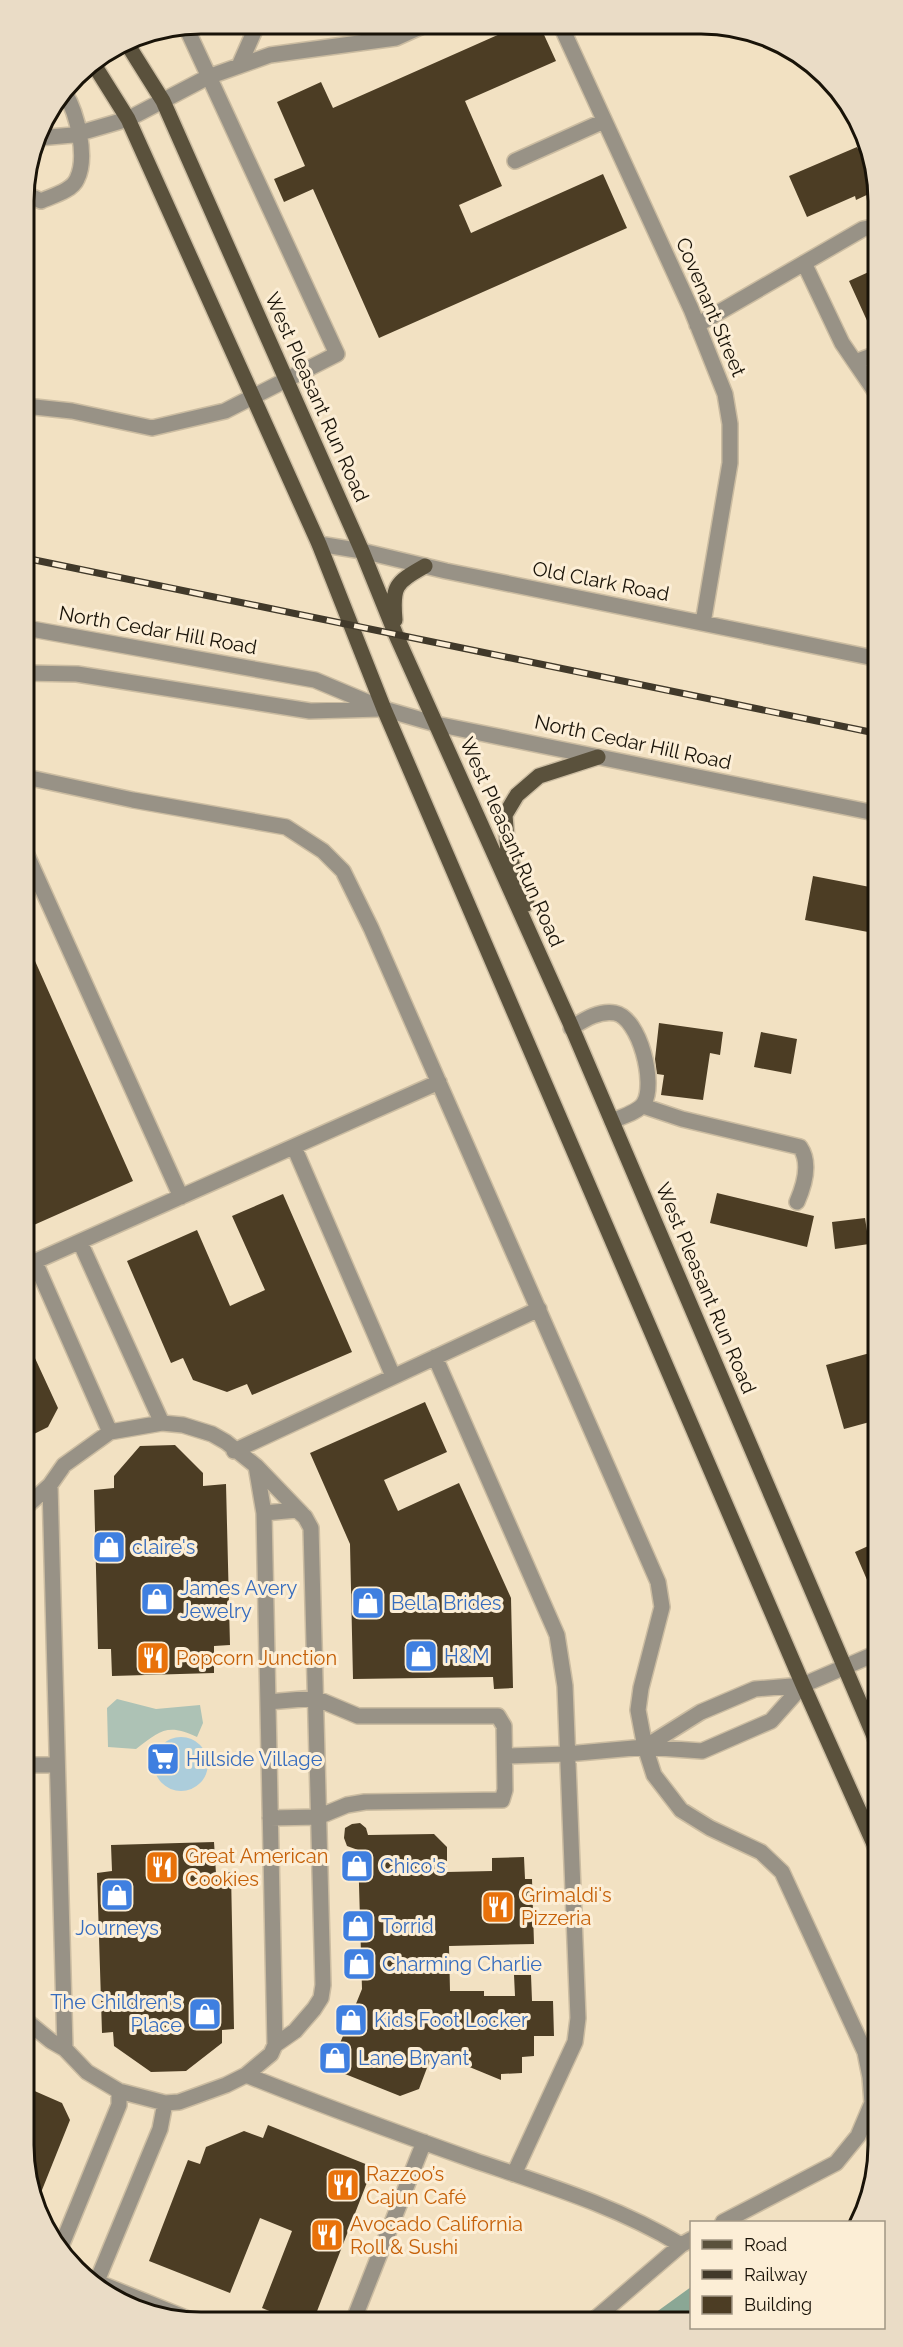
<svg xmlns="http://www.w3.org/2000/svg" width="903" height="2347" font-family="Raleway,sans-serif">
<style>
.green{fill:#adc2b5}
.forest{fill:#8aa795}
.water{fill:#accddb}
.building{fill:#4c3d24}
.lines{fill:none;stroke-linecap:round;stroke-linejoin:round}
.minor-casing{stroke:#cbbca1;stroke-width:18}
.major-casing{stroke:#cbbca1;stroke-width:18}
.minor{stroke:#989286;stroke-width:15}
.major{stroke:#5a513c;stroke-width:15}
.rail-casing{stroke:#41392a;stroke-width:7}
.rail{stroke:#fceed6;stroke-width:4.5;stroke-dasharray:14;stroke-linecap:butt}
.labels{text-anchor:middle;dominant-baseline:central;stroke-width:6;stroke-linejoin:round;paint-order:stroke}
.street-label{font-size:20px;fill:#191308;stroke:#fceed6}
.shop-label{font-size:20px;fill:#366cbe;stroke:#fceed6;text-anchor:start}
.food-label{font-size:20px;fill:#c56008;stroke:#fceed6;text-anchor:start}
.rim{fill:none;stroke:#191308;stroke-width:3}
</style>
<rect width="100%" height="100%" fill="#f2e1c2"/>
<!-- green -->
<path class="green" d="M117,1699L156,1709L200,1705L203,1723L197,1737C167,1723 160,1731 136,1749L108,1747L107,1708Z"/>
<!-- forest -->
<path class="forest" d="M691,2287V2317H649L655,2313Z"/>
<!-- water -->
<path class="water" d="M154 1764a27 27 0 1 1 54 0a27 27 0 1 1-54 0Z"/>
<!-- building -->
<path class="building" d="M518,26H540L556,61L465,101L502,186L459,205L471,233L603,174L627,228L379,338L313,189L284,202L274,179L305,166L277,102L321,82L333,108Z
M867,145L873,156V192L856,200L855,196L807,217L789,176L857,147L858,149Z
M873,270V302L874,336L849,281Z
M813,876L875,888L868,932L805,920Z
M27,943L133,1181L27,1228Z
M659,1023L723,1032L720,1055L710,1053L703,1100L661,1095L664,1075L657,1074L655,1059Z
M761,1032L797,1039L791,1074L754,1067Z
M717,1193L814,1216L807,1247L710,1223Z
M283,1194L352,1352L252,1395L247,1384L227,1392L193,1380L183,1358L171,1363L127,1261L197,1230L230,1306L265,1290L232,1216Z
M865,1218L869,1244L835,1249L832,1222Z
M28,1343L58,1408L48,1427L28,1437Z
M870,1353L876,1377L877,1420L844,1429L826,1365Z
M425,1402L447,1452L384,1480L398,1511L459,1483L511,1598L513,1688L494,1689L493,1677L353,1679L350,1544L310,1453Z
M175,1445L203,1473V1486L226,1484L230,1645L214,1646V1673L112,1676L111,1649H98L94,1490L114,1488V1476L140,1446Z
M877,1542V1603L855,1552Z
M360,1823L366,1828L368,1835L434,1834L447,1847V1872L492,1871V1858L524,1857L525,1879H532L534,1944L449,1946L450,1991H484V1996H515L514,1975H531L532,2001H553L554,2036H534V2056L522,2057V2073L501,2074V2080L433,2052L419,2089L400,2096L330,2068L362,1989L358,1850L347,1846L344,1838L345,1828L352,1824Z
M214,1842L216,1874L231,1872L234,2029L222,2030V2043L186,2071L151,2072L114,2046L113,2032L102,2033L97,1873L112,1871L111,1845Z
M30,2089L62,2103L70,2120L36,2205L30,2191Z
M268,2125L373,2167L314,2319H289L262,2308L292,2231L260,2218L230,2293L149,2261L188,2160L200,2164L206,2147L244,2131L263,2138Z"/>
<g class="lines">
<defs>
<path id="minor" d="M561,26L691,309L725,394L730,424V463L703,623
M239,66L254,32L259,24
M38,138L73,135L128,119L208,77L270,55L396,38L425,25
M515,161L604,121
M24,193L41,201C52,196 72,191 77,179C88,157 77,113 65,93
M804,263L842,343L874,390
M697,325L863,229L873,227
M855,362L874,355
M25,406L72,411L152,428L225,411L337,354L186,27
M319,544L362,551L446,571L874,658
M26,628L315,680L384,709L436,724L875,813
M26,673L77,674L310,711L380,709
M26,777L133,800L286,827L323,851L343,871L371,928L658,1582L662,1607L641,1688L638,1710L645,1747L654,1775L681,1810L710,1828L761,1852L782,1872L865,2052L870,2077L872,2103L858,2136L836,2163L723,2222
M26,853L181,1197
M571,1028C584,1020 599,1010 615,1013C640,1018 656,1084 644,1103C639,1112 621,1117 612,1121
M643,1106L682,1119L800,1147C811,1163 804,1186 797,1202
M294,1147L393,1376
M80,1242L162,1423
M35,1262L110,1432
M27,1265L439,1082
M435,1357L557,1635L565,1686L578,2018L575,2042L514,2174
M234,1451L539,1309
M256,1466L264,1513L275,2045
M50,1485L65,2049
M28,1505L50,1485L64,1465L110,1432L162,1423L183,1425L212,1434L226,1442L256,1466L302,1514
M268,1702L315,1698L358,1716H498L504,1726L505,1790L502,1800L365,1802L347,1805L318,1817L270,1818
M645,1747L701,1712L755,1689L803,1685L877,1653
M505,1756L567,1754L645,1747L702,1751L771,1721L803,1685
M29,1765H57
M29,2023L51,2041L65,2049L87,2072L119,2091L165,2103L179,2102L226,2085L246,2075L271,2054L275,2045L295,2031L314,2009L321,1998L323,1985L311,1528L305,1517L297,1510L264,1513
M246,2075C321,2105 397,2133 473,2160C543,2184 617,2206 681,2245
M60,2249L119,2105V2091
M82,2276L191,2320
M97,2281L160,2129L165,2103
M596,2318L681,2245L692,2239
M354,2319L424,2142"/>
<path id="major" d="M126,42L163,101L362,551L396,635L570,1023L877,1743
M93,63L128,119L319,544L384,709L803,1685L878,1853
M395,620C392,586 395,583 425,566
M527,904L508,853L505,815L517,795L539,776L598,757"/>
</defs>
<!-- minor casing -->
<use href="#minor" class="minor-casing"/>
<!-- major casing -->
<use href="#major" class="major-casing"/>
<!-- minor -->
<use href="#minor" class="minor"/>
<!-- major -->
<use href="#major" class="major"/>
<defs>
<path id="rail" d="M25,558L875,733"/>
</defs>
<!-- rail casing -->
<use href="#rail" class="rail-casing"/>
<!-- rail -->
<use href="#rail" class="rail"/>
</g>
<!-- icons -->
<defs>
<symbol id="shop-square" viewBox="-11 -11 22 22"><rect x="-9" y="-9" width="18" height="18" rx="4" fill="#3f7fe0" stroke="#fceed6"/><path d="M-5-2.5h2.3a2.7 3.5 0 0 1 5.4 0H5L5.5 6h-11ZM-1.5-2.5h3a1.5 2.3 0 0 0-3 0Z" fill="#fff"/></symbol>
<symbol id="restaurant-square" viewBox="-11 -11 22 22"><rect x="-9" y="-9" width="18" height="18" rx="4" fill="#e8710a" stroke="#fceed6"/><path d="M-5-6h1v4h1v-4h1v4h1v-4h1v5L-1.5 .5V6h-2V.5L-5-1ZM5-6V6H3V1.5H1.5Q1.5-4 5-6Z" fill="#fff"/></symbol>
<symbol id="supermarket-square" viewBox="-11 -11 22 22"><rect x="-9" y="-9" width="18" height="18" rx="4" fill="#3f7fe0" stroke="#fceed6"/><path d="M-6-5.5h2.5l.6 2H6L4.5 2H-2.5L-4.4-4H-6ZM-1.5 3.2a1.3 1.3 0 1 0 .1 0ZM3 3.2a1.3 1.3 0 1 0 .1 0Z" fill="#fff"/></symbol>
</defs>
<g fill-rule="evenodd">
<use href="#shop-square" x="90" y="1528" width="38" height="38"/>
<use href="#shop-square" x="138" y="1580" width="38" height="38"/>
<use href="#shop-square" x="349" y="1584" width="38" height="38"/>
<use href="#shop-square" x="402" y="1637" width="38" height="38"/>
<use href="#restaurant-square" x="134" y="1639" width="38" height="38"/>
<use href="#supermarket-square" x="144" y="1740" width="38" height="38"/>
<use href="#shop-square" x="338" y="1847" width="38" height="38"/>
<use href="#restaurant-square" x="143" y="1848" width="38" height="38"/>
<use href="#shop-square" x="98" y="1876" width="38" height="38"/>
<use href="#restaurant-square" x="479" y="1888" width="38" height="38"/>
<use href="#shop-square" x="339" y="1907" width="38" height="38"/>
<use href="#shop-square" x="340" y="1945" width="38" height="38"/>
<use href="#shop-square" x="186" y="1995" width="38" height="38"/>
<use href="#shop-square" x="332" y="2001" width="38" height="38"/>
<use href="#shop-square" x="316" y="2039" width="38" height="38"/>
<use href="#restaurant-square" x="324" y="2166" width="38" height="38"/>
<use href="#restaurant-square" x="308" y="2216" width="38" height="38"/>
</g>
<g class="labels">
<!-- street labels -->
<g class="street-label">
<text transform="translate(711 307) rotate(67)">Covenant Street</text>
<text transform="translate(317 397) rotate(66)">West Pleasant Run Road</text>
<text transform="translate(601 581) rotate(11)">Old Clark Road</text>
<text transform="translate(158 630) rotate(10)">North Cedar Hill Road</text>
<text transform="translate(633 742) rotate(12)">North Cedar Hill Road</text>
<text transform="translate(512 842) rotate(66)">West Pleasant Run Road</text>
<text transform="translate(706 1288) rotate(67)">West Pleasant Run Road</text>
</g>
<!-- shop labels -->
<g class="shop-label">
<text x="132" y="1547">claire's</text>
<text x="180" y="1588">James Avery<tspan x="180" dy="23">Jewelry</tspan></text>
<text x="391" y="1603">Bella Brides</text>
<text x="444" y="1656">H&amp;M</text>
<text x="186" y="1759">Hillside Village</text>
<text x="380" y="1866">Chico's</text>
<text x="381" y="1926">Torrid</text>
<text x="117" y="1928" text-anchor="middle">Journeys</text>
<text x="382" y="1964">Charming Charlie</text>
<text x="182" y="2002" text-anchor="end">The Children's<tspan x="182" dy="23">Place</tspan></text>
<text x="374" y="2020">Kids Foot Locker</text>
<text x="358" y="2058">Lane Bryant</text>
</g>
<!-- food labels -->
<g class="food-label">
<text x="176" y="1658">Popcorn Junction</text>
<text x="185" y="1856">Great American<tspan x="185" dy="23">Cookies</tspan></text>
<text x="521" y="1895">Grimaldi's<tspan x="521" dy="23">Pizzeria</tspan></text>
<text x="366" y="2174">Razzoo’s<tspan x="366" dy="23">Cajun Café</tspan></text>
<text x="350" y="2224">Avocado California<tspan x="350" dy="23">Roll &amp; Sushi</tspan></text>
</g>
</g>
<!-- crop -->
<path d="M0 0H903V2347H0ZM201 34H701A167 167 0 0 1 868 201V2145A167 167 0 0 1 701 2312H201A167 167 0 0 1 34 2145V201A167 167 0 0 1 201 34Z" fill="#eadcc6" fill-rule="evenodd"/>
<path class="rim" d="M201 34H701A167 167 0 0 1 868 201V2145A167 167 0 0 1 701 2312H201A167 167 0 0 1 34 2145V201A167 167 0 0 1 201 34Z"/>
<!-- legend -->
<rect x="690" y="2221" width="195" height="108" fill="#fceed6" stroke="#a19684" stroke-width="1.5"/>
<rect x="702" y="2240" width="30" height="9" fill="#5a513c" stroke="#a19684" stroke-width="1.5"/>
<text x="744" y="2251" font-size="18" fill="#191308">Road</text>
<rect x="702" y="2270" width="30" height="9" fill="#41392a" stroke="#a19684" stroke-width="1.5"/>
<text x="744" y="2281" font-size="18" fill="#191308">Railway</text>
<rect x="702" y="2296" width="30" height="18" fill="#4c3d24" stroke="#a19684" stroke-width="1.5"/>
<text x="744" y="2311" font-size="18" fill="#191308">Building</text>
</svg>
